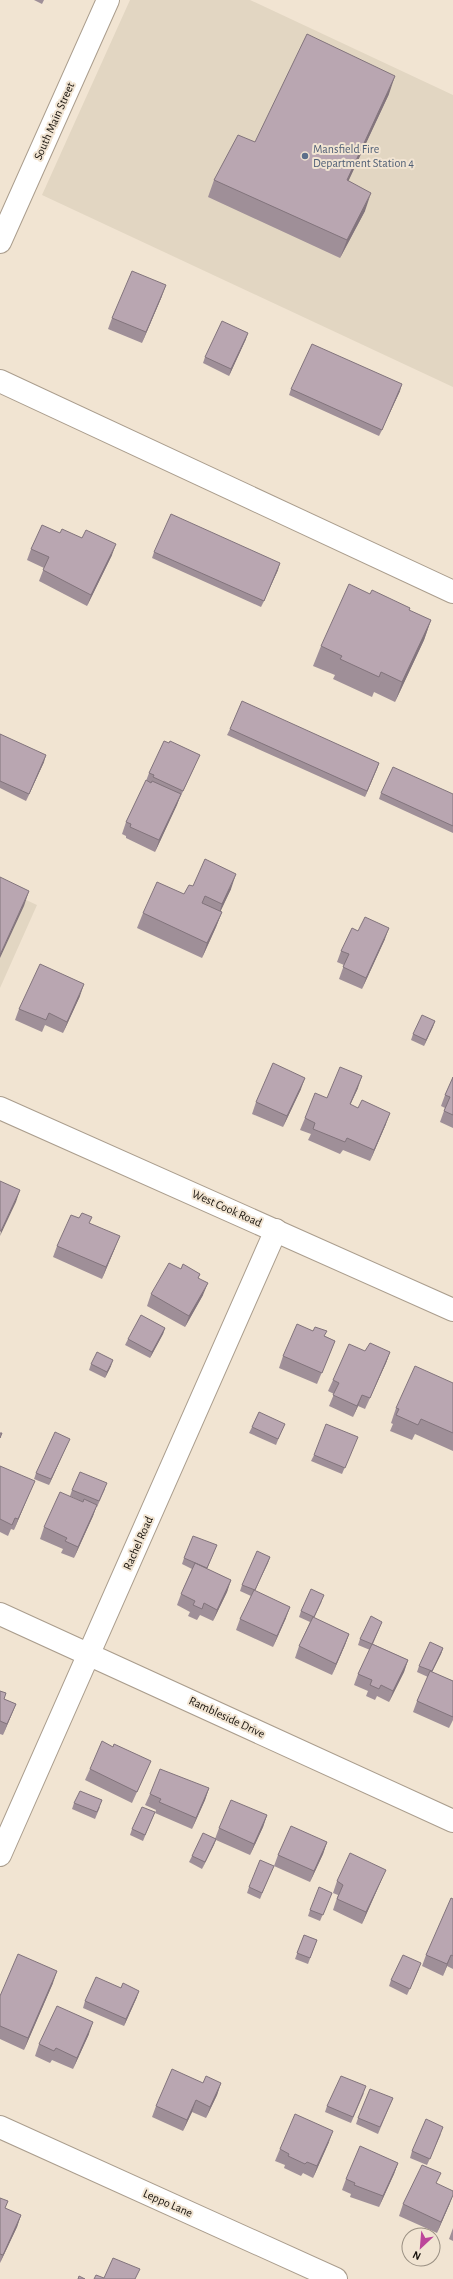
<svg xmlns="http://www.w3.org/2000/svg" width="453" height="2279" font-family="'Alegreya Sans',sans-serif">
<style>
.commercial{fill:#e2d6c2}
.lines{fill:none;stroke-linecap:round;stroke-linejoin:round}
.minor-casing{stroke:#aa9d8d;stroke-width:24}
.tertiary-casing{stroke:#aa9d8d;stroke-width:24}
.secondary-casing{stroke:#aa9d8d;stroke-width:24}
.minor{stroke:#fff;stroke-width:22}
.tertiary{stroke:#fff;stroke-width:22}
.secondary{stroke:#fff;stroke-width:22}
.wall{fill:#9f8f98}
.shaded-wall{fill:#82747c}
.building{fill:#b9a6b1;stroke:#82747c}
.service-dot{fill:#5c6f8a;stroke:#f1e4d2;stroke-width:1.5}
.labels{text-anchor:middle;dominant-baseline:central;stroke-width:4;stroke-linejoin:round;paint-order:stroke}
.street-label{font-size:12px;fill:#17120c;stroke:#f1e4d2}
.service-label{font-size:12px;fill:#4e5e75;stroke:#f1e4d2;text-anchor:start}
</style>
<rect width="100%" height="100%" fill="#f1e4d2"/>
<!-- commercial -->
<path class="commercial" d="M130,0H250L453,95V387L42,195Z
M0,888L37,905L0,988Z"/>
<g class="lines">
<defs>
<path id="minor" d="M0,381L453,592
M0,1614L453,1821
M0,1855L276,1230
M0,2127L336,2279"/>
<path id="tertiary" d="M0,242L108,0"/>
<path id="secondary" d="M0,1108L453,1310"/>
</defs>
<!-- minor casing -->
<use href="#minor" class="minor-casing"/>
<!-- tertiary casing -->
<use href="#tertiary" class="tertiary-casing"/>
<!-- secondary casing -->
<use href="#secondary" class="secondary-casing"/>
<!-- minor -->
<use href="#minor" class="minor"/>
<!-- tertiary -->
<use href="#tertiary" class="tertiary"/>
<!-- secondary -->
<use href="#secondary" class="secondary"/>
</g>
<!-- wall -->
<path class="wall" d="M34,0H44L42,4Z
M389,94L348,181L365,211L340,258L208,197L214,180L255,142Z
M162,296L142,343L108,329L112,318Z
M246,339L229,376L203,363L205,357Z
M291,389L400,391L379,436L289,395Z
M60,533L112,555L87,606L39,581L44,568L27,560L31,549Z
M154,552L278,570L261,607L152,558Z
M370,594L409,611L431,620L424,640L395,702L374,692L372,697L333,679L335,675L313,666L321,646Z
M230,729L379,763L365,797L227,735Z
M0,734L44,762L26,801L0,788Z
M195,766L178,802L155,852L126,838V836L122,834L126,822L146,781L149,773Z
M381,793L453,794V833L379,799Z
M193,886L231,889L220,911L222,912L216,927L202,958L137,928L143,913L184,894Z
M358,931L385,939L362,989L339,979L344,965L337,962L341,951Z
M80,996L63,1033L45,1025L42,1032L15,1020L19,1009Z
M435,1021L424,1046L411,1040L413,1034Z
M453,1077V1128L440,1122L445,1108L441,1106L445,1095Z
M358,1088L350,1105L386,1124L370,1161L343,1150L340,1154L308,1140L311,1134L300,1130L305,1118L327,1098Z
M301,1089L283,1127L252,1114L256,1102Z
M90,1223L115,1248L102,1279L53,1257L57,1246Z
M181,1269L200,1274L198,1278L203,1295L185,1327L147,1306L151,1294Z
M165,1328L163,1334L150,1358L125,1345L128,1339Z
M325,1336L335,1341L317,1384L279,1368L283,1356Z
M365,1351L390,1352L386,1363L365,1409L358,1406L353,1417L329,1406L334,1394L328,1391L333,1380Z
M91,1364L111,1366L105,1378L89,1370Z
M453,1383V1451L415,1434L412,1440L390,1431L393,1424L391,1423L396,1408Z
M252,1427L282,1430L276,1445L249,1433Z
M355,1443L342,1474L311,1461L314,1455Z
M67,1445L49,1485L34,1479L36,1473Z
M0,1466L30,1492L14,1530L11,1529L8,1536L0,1532Z
M105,1489L97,1507H96L93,1516L74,1558L61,1553L63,1549L40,1539L44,1527L83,1502L70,1496L72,1490Z
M214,1552L207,1569L231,1580L227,1592L213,1621L200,1615L197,1620L188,1616L190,1612L177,1605L181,1594L192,1569L182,1564L184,1558Z
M270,1557L255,1591L286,1618L273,1647L236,1630L240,1619L251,1596L240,1591L242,1585Z
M322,1601L314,1618L349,1634L345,1645L332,1675L295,1658L299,1646L310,1622L299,1617L301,1611Z
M382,1622L373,1644L408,1660L404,1672L389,1702L377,1696L375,1700L366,1696L368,1691L354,1685L358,1674L370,1650L358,1645L360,1639Z
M443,1648L441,1654L432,1672L453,1681V1720L449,1728L413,1712L417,1701L428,1677L417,1672L419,1666Z
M0,1691L4,1699L16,1704L3,1735L0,1734Z
M90,1769L146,1772L132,1803L85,1780Z
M209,1788L205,1800L192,1829L155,1813L156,1810L145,1805L150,1794Z
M74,1803L100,1807L95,1819L72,1809Z
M155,1812L143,1841L130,1835L132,1829Z
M267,1815L263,1827L250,1855L216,1840L202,1869L189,1862L192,1856L215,1839L219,1828Z
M327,1842L323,1854L310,1882L274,1866L278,1855Z
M271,1872L260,1899L247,1893L249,1887Z
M337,1881H381L362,1924L333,1910L338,1895L333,1893Z
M332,1893L320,1921L308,1916L310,1910Z
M453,1899V1969L447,1966L443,1976L422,1966L426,1955Z
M304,1935L317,1940L308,1964L295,1959Z
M419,1969L407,1995L389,1986L391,1980Z
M53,1983L24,2050L0,2039V1996Z
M137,1997L124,2026L83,2008L85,2001Z
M89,2034L73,2069L52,2060L50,2063L35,2056L39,2044Z
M203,2083H221L217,2095L206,2118L192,2112L183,2131L152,2117L156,2106Z
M364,2093L351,2123L325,2112L327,2106Z
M393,2098L378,2134L356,2124L358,2118Z
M441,2134L427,2165L410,2158L412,2151Z
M329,2142L313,2178L303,2173L301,2176L284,2168L285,2165L275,2161L280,2149Z
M398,2163L394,2174L379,2207L350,2197L351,2194L342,2190L346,2179Z
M0,2198L5,2208L21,2215L17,2227L0,2263Z
M450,2203L437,2233L399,2216L403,2204Z
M453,2228V2241L449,2239Z"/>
<!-- shaded-wall -->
<path class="shaded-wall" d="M395,76L389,94L341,197L347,180Z
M371,193L365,211L340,258L347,240Z
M166,285L162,296L142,343L146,332Z
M248,333L246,339L229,376L231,369Z
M402,384L400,391L379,436L382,430Z
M116,544L112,555L87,606L91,595Z
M280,563L278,570L261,607L264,601Z
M431,620L424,640L395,702L402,682Z
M46,755L44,762L26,801L29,794Z
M379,763L377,769L365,797L367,791Z
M181,794L177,805L155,852L159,840Z
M236,874L231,889L217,919L222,904Z
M29,891L24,906L0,958V955Z
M222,912L216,927L202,958L207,943Z
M389,928L385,939L362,989L366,978Z
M84,984L80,996L63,1033L67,1022Z
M435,1021L433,1027L424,1046L426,1040Z
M362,1076L358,1088L345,1116L350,1104Z
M305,1078L301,1089L283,1127L287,1116Z
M390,1113L386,1124L370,1161L374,1150Z
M20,1190L16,1202L0,1236L1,1231Z
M120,1236L115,1248L102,1279L106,1267Z
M208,1283L203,1295L185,1327L189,1316Z
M165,1328L163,1334L150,1358L152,1352Z
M390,1352L386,1363L365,1409L370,1398Z
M113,1360L111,1366L105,1378L107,1372Z
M362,1395L358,1406L353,1417L357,1406Z
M70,1439L67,1445L49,1485L51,1479Z
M35,1481L30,1492L14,1530L18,1519Z
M97,1505L93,1516L74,1558L78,1547Z
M270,1557L268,1563L252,1596L255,1590Z
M231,1580L227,1592L213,1621L217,1610Z
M290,1607L286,1618L273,1647L277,1636Z
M349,1634L345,1645L332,1675L336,1664Z
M443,1648L441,1654L429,1678L431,1672Z
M408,1660L404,1672L389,1702L393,1691Z
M16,1704L11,1716L3,1735L7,1724Z
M209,1788L205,1800L192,1829L196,1818Z
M267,1815L263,1827L250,1855L254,1844Z
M216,1839L214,1845L202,1869L205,1862Z
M327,1842L323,1854L310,1882L314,1871Z
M386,1870L381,1881L362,1924L366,1912Z
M451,1955L447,1966L443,1976L447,1964Z
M57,1971L53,1983L24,2050L28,2038Z
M139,1991L137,1997L124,2026L126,2019Z
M93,2022L89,2034L73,2069L77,2058Z
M221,2083L217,2095L206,2118L210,2107Z
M196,2100L192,2112L183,2131L187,2120Z
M333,2131L329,2142L313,2178L317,2166Z
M398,2163L394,2174L379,2207L383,2196Z
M453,2195L450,2203L437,2233L441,2222Z
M21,2215L17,2227L0,2263L3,2255Z"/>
<!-- building -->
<path class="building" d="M307,34L395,76L347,180L371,193L347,240L214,180L238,135L255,142Z
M132,271L166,285L146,332L112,318Z
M222,321L248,333L231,369L205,357Z
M312,344L402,384L382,430L291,389Z
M171,514L280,563L264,601L154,552Z
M42,525L60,533L62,529L82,538L86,530L116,544L91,595L43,570L49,557L31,549Z
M349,584L370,594L372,590L410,608L409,610L431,620L402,682L381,672L379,677L340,659L342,656L321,646Z
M242,701L379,763L367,791L230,729Z
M0,734L46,755L29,794L0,781Z
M164,741L169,743L170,741L200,755L183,791L153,777L154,775L149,773Z
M393,767L453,794V826L381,793Z
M146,780L151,783L152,781L181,794L159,840L130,827L131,824L126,822Z
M205,859L236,874L222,904L205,896L202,903L222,912L207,943L143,913L157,882L184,894L189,885L193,886Z
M0,877L29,891L0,955Z
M365,917L389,928L366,978L343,967L349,954L341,951L352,928L358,931Z
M40,964L84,984L67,1022L49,1013L46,1020L19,1009Z
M422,1015L435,1021L426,1040L413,1034Z
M273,1063L305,1078L287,1116L256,1102Z
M340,1067L362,1076L350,1104L358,1108L362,1100L390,1113L374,1150L347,1138L345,1142L313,1129L315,1123L305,1118L315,1093L327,1098Z
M453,1077V1115L444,1111L450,1097L445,1095Z
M0,1181L20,1190L1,1231H0Z
M82,1213L92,1217L89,1223L120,1236L106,1267L57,1246L71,1215L79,1218Z
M169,1263L181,1269L183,1264L200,1274L198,1278L208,1283L189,1316L151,1294Z
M141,1315L165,1328L152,1352L128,1339Z
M297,1324L313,1331L315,1327L327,1331L324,1336L335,1341L322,1373L283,1356Z
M370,1343L390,1352L370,1398L362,1395L357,1406L333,1395L339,1383L333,1380L349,1344L365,1351Z
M97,1352L113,1360L107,1372L91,1364Z
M415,1366L453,1383V1433L421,1419L418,1425L396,1415L399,1409L396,1408Z
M259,1412L285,1424L278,1439L252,1427Z
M326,1424L358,1437L345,1468L314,1455Z
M55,1432L70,1439L51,1479L36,1473Z
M0,1433H2L0,1438Z
M0,1466L35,1481L18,1519L15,1518L12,1525L0,1519Z
M80,1472L107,1483L99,1501L72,1490Z
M60,1492L83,1502L84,1499L97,1505L78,1547L65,1541L67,1538L44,1527Z
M193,1536L217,1545L207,1568L184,1558Z
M257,1551L270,1557L255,1590L242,1585Z
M195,1563L231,1580L217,1610L204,1603L202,1609L193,1605L195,1601L181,1594Z
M311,1589L324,1595L314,1617L301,1611Z
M254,1590L290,1607L277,1636L240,1619Z
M371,1616L382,1622L372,1644L360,1639Z
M313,1617L349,1634L336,1664L299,1646Z
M430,1642L443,1648L432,1671L419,1666Z
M372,1644L408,1660L393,1691L381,1685L379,1689L370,1685L372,1680L358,1674Z
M430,1671L453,1681V1717L417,1701Z
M0,1691L6,1693L4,1699L16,1704L7,1724L0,1721Z
M102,1741L113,1747L114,1744L151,1761L137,1792L90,1769Z
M160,1769L209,1788L196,1818L159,1802L161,1799L150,1794Z
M80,1791L102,1800L97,1812L74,1803Z
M231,1800L267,1815L254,1844L219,1828Z
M142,1807L155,1812L145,1835L132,1829Z
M291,1826L327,1842L314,1871L278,1855Z
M203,1833L216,1839L205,1862L192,1856Z
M350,1853L386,1870L366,1912L337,1899L343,1885L337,1881Z
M260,1860L274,1866L262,1893L249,1887Z
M319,1887L332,1893L323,1915L310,1910Z
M451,1898L453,1899V1956L451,1955L447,1964L426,1955Z
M304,1935L317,1940L310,1958L297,1953Z
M18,1954L57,1971L28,2038L0,2026V1996Z
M403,1955L421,1963L410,1989L391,1980Z
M96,1977L121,1988L123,1983L139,1991L126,2019L85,2001Z
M57,2006L93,2022L77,2058L56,2048L54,2051L39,2044Z
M172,2069L203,2083L206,2076L221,2083L210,2107L196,2100L187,2120L156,2106Z
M341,2076L366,2086L353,2117L327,2106Z
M370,2089L393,2098L380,2127L358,2118Z
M295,2114L333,2131L317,2166L307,2162L305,2164L288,2156L289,2154L280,2149Z
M426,2119L443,2127L430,2159L412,2151Z
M360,2146L398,2163L383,2196L354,2185L355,2183L346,2179Z
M422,2165L441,2173L436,2183L453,2191V2195L441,2222L403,2204Z
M0,2198L8,2201L5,2208L21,2215L3,2255L0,2254Z
M113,2258L140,2269L135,2279H94L96,2275L104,2278Z
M79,2276L85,2279H78Z"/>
<!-- markers -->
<circle class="service-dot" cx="305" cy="156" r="4"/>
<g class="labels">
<!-- street labels -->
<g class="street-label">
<text transform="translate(54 121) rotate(-66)">South Main Street</text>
<text transform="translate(227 1208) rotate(24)">West Cook Road</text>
<text transform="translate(138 1543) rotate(-66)">Rachel Road</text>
<text transform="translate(227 1717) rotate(25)">Rambleside Drive</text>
<text transform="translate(168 2203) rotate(24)">Leppo Lane</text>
</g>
<!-- service labels -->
<g class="service-label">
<text x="313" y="149">Mansfield Fire<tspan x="313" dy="14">Department Station 4</tspan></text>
</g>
</g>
<!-- north arrow -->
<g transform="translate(421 2247) rotate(206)"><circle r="19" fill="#f1e4d2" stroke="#9a9083"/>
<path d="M0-3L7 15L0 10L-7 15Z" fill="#bc459a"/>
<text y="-6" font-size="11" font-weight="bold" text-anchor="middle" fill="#17120c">N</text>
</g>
</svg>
